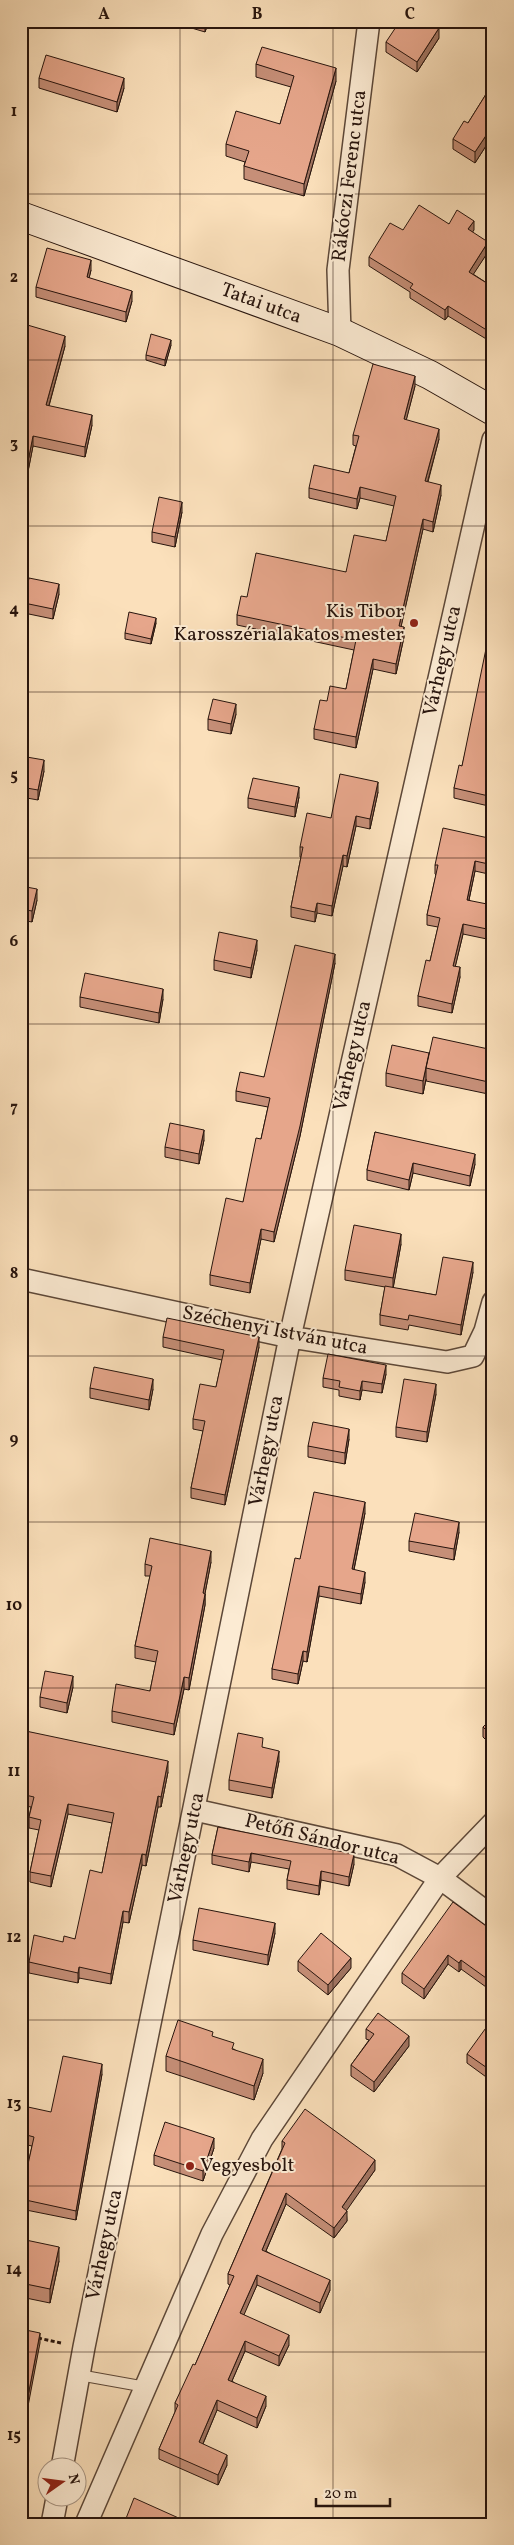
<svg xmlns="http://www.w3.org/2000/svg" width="514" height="2545" font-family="Vollkorn,serif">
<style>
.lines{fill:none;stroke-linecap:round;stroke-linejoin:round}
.lane-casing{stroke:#5c4738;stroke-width:12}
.street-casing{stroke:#5c4738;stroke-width:24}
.secondary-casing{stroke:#27140d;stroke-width:30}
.path{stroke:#27140d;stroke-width:3;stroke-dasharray:4 2.5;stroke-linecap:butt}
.lane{stroke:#fcebd3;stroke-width:10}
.street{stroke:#fcebd3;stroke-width:21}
.secondary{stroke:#fcebd3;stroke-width:28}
.wall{fill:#c68f78;stroke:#27140d}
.shaded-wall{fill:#a17461;stroke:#27140d}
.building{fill:#e6a68b;stroke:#27140d}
.grid{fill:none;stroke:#27140d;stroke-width:1;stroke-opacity:0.55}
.poi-dot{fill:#8f2418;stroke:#fcebd3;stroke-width:2}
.labels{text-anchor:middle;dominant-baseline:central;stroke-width:4;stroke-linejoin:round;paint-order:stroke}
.street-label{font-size:20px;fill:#27140d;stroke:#fcebd3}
.poi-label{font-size:20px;fill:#27140d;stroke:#fcebd3;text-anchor:end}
.neatline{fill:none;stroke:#27140d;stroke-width:2}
.grid-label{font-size:16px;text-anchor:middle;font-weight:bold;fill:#27140d}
</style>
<rect width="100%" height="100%" fill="#fbe0bb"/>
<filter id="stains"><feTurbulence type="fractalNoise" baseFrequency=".004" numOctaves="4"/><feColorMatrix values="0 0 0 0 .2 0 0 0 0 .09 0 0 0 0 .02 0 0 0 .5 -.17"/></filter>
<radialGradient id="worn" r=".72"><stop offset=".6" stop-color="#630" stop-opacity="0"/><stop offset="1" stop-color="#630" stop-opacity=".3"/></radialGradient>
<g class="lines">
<defs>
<path id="lane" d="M79,2375L146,2387"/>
<path id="street" d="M340,332L338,270L369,21
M21,1279L290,1337L447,1362L473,1356L485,1331L493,1302
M195,1810L397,1855L440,1878L493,1917
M62,2468L84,2347L290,1337L493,440
M52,2524L57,2498
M86,2524L212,2234L262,2139L440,1878L493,1823"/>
<path id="secondary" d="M21,216L340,332L430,375L493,411"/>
</defs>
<!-- lane casing -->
<use href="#lane" class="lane-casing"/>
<!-- street casing -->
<use href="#street" class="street-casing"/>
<!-- secondary casing -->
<use href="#secondary" class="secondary-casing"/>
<!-- path -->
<path class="path" d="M38,2338L61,2343"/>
<!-- lane -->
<use href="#lane" class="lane"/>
<!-- street -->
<use href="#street" class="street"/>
<!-- secondary -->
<use href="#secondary" class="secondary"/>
</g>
<!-- wall -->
<path class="wall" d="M168,21H209L205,32Z
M325,21H342L341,24Z
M439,38L417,72L386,52V42Z
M256,64L336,81L304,196L244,179V166L245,162L226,156V144L280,124L291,87L256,77Z
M39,78L124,88L117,112L39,88Z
M493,83V135L475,163L453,149V139L468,123Z
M449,224L474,230L472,232L488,252L473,274L493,287V343L448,316L445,320L410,298V292L369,266V257L403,230Z
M91,270L89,278L132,301L126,322L36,297V287Z
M21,338L65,346L49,406L92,425L85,457L33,446L22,502H21Z
M171,345L165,366L146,360V355Z
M415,386L406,420L439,439L428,482L441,495L433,532L423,529L401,626L404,637L396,674L373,669L356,748L314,739V729L327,701L346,689L354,650L237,625V615L247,597L346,572L386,541L394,506L360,498L357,509L309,498V488L349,473L356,446L353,445V435Z
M182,512L175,547L152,542V532Z
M59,594L53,619L24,613V603Z
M156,623L151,644L125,639V633Z
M493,640V807L454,798V788L462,766Z
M236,714L231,734L208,730V719Z
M21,756L44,771L38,800L21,797Z
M378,792L370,829L356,826L347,867L343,866L332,916L317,913L315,922L291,917V907L301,857H300V847L331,818Z
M299,797L295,817L248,808V798Z
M493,839V875L475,871L469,900L492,915L487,939L463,934L455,967L460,977L452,1013L418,1006V996L430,961L438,927L427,925V915L436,875L435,874V865Z
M21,886L37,900L32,922L21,920Z
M257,950L251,978L214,970V960Z
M335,963L300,1136L274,1242L261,1239L250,1293L210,1285V1275L243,1202L261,1139L268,1107L236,1101V1091L264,1077Z
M80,997L163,999L159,1023L80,1007Z
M493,1050V1095L426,1081V1079L423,1094L386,1086V1073L429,1053Z
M375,1132L475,1164L470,1186L413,1173L409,1190L367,1180V1170Z
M204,1140L199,1164L165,1157V1147Z
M401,1244L393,1288L436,1295L473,1272L461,1335L409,1325L408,1330L380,1325V1315L385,1287L345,1280V1270Z
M163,1337L259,1347L225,1505L191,1498V1488L203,1431L193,1429V1419L216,1387L222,1360L163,1347Z
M386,1374L382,1393L362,1390L360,1400L339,1396V1390L323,1387V1378Z
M90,1388L153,1389L149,1410L90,1398Z
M436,1394L427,1442L396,1437V1427Z
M349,1439L345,1464L308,1457V1446Z
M365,1513L354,1570L365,1582L361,1604L319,1596L307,1662L303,1661L298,1684L272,1679V1669L300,1559Z
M459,1532L454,1560L409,1551V1541Z
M211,1562L205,1593V1605L189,1690L184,1689L174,1735L112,1722V1711L150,1691L156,1662L135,1658V1646L150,1576H145V1564Z
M73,1687L67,1713L40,1707V1697Z
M493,1717V1765L488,1761V1751L493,1747L483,1737V1727Z
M21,1730L168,1772L161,1807H158L146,1866L142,1865L129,1923L123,1922L111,1984L79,1978L78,1983L29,1973V1962L63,1942L75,1939L102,1873L112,1823L68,1814L51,1887L30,1882V1872L39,1830L29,1828V1817L31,1807L21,1805Z
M263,1747L279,1761L272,1798L229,1790V1780Z
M218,1827L354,1864L349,1886L321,1880L319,1895L287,1889V1880L289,1869L251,1862L249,1872L212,1864V1855Z
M493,1931V1992L461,1969L459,1972L448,1964L424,1999L402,1983V1973Z
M275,1933L268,1965L193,1950V1940Z
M298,1961L351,1968L328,1995L298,1971Z
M366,2029L409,2046L374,2092L351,2076V2065L369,2040L366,2039Z
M493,2029V2082L467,2063V2054Z
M234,2049L263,2073L254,2100L166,2071V2056Z
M102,2074L76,2220L21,2209V2196L32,2146L23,2144V2134Z
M282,2141L375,2170L346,2210L347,2221L334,2238L286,2204L266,2251L330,2290L320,2313L257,2285L243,2315L289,2345L279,2366L245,2351L232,2381L266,2406L257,2428L217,2410L203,2444L227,2465L218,2485L159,2459V2449L175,2412V2403L195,2365L230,2285L228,2284V2274L282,2149Z
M214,2148L203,2181L154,2165V2155Z
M21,2239L59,2261L50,2303L21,2297Z"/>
<!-- shaded-wall -->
<path class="shaded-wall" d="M205,21H209L205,32Z
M439,28V38L417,72V62Z
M336,68V81L304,196V184Z
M124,78V88L117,112V102Z
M493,125V135L475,163V152Z
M474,221V230L468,239V229Z
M488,242V252L469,281V272Z
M91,260V270L87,287V277Z
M132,291V301L126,322V312Z
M448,306V316L445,320V310Z
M65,336V346L46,416V405Z
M171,340V345L165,366V360Z
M415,376V386L404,429V419Z
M92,415V425L85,457V447Z
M439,429V439L425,491V481Z
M33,436V446L22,502V492Z
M441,485V495L433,532V522Z
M360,487V498L357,509V499Z
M182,502V512L175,547V537Z
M423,519V529L399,636V626Z
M59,584V594L53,619V609Z
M156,618V623L151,644V639Z
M404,627V637L396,674V664Z
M373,659V669L356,748V737Z
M236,704V714L231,734V724Z
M44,760V771L38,800V790Z
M378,782V792L370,829V819Z
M299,787V797L295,817V807Z
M356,816V826L347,867V856Z
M343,855V866L332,916V906Z
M475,861V871L467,909V900Z
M37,889V900L32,922V911Z
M317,903V913L315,922V912Z
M492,905V915L487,939V929Z
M463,924V934L453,976V966Z
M257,940V950L251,978V968Z
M335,954V963L300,1136L274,1242V1232Z
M460,967V977L452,1013V1004Z
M163,989V999L159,1023V1013Z
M429,1053L426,1068V1079L423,1094V1081Z
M204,1130V1140L199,1164V1154Z
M475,1154V1164L470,1186V1176Z
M413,1163V1173L409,1190V1180Z
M261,1229V1239L250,1293V1283Z
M401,1234V1244L393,1289V1278Z
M473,1262V1272L461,1335V1325Z
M259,1337V1347L225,1505V1495Z
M386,1365V1374L382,1393V1384Z
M153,1379V1389L149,1410V1400Z
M362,1381V1390L360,1400V1391Z
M436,1384V1394L427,1442V1432Z
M349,1429V1439L345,1464V1453Z
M365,1502V1513L352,1579V1569Z
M459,1522V1532L454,1560V1549Z
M211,1551V1562L203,1604V1593Z
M365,1572V1582L361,1604V1594Z
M319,1586V1596L307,1662V1652Z
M205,1594V1605L189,1690V1678Z
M303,1651V1661L298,1684V1674Z
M73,1676V1687L67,1713V1703Z
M184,1677V1689L174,1735V1724Z
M279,1751V1761L272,1798V1788Z
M168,1761V1772L161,1807V1797Z
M158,1796V1807L146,1866V1855Z
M68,1804V1814L51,1887V1876Z
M251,1853V1862L249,1872V1862Z
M142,1854V1865L129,1923V1912Z
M354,1854V1864L349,1886V1877Z
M321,1871V1880L319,1895V1886Z
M123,1911V1922L111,1984V1974Z
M275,1923V1933L268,1965V1955Z
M448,1955V1964L424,1999V1989Z
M351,1958V1968L328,1995V1985Z
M461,1960V1969L459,1972V1963Z
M79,1967V1978L78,1983V1973Z
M409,2036V2046L374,2092V2082Z
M263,2059V2073L254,2100V2086Z
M102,2064V2074L76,2220V2211Z
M214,2138V2148L203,2181V2171Z
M375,2160V2170L342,2217V2207Z
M286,2193V2204L262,2260V2250Z
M347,2211V2221L334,2238V2228Z
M59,2247V2261L50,2303V2289Z
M257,2275V2285L240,2324V2313Z
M330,2280V2290L320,2313V2303Z
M40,2333V2343L21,2443V2433Z
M289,2335V2345L279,2366V2356Z
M245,2341V2351L228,2390V2380Z
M266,2396V2406L257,2428V2418Z
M217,2400V2410L199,2453V2442Z
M227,2455V2465L218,2485V2475Z"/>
<!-- building -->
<path class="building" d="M400,21H428L439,28L417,62L386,42Z
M262,47L336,68L304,184L244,166L249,151L226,144L236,111L280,124L294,76L256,64Z
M46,55L124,78L117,102L39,78Z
M493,83V125L475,152L453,139L464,121L468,123Z
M419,205L449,224L457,210L474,221L468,229L488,242L469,272L493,287V334L448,306L445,310L410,288L413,284L369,257L390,223L403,230Z
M47,248L91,260L87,277L132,291L126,312L36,287Z
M24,324L65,336L46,405L92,415L85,447L33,436L22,492H21V338Z
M151,334L171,340L165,360L146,355Z
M373,364L415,376L404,419L439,429L425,481L441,485L433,522L423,519L399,626L404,627L396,664L373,659L356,737L314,729L320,700L327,701L330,686L346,689L356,640L237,615L241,596L247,597L256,553L346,572L354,535L386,541L396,496L360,487L357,499L309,488L314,465L349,473L359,436L353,435Z
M159,497L182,502L175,537L152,532Z
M29,578L59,584L53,609L24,603Z
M129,612L156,618L151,639L125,633Z
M488,639L493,640V797L454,788L459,765L462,766Z
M213,699L236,704L231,724L208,719Z
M21,756L44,760L38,790L21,787Z
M340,774L378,782L370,819L356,816L347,856L343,855L332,906L317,903L315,912L291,907L303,847H300L307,813L331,818Z
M253,778L299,787L295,807L248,798Z
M443,828L493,839V865L475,861L467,900L492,905L487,929L463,924L453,966L460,967L452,1004L418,996L426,960L430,961L440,918L427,915L438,865H435Z
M21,886L37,889L32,911L21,909Z
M219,932L257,940L251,968L214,960Z
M295,945L335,954L300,1126L274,1232L261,1229L250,1283L210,1275L226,1198L243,1202L256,1138L261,1139L270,1098L236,1091L240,1072L264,1077Z
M85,973L163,989L159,1013L80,997Z
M433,1037L493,1050V1083L426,1068Z
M392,1045L429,1053L423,1081L386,1073Z
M170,1123L204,1130L199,1154L165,1147Z
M375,1132L475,1154L470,1176L413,1163L409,1180L367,1170Z
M354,1225L401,1234L393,1278L345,1270Z
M443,1257L473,1262L461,1325L409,1315L408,1320L380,1315L385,1286L436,1295Z
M167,1318L259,1337L225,1495L191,1488L205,1421L193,1419L200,1384L216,1387L224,1350L163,1337Z
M328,1354L386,1365L382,1384L362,1381L360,1391L339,1387L340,1381L323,1378Z
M94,1367L153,1379L149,1400L90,1388Z
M404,1379L436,1384L427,1432L396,1427Z
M313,1422L349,1429L345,1453L308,1446Z
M314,1492L365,1502L352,1569L365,1572L361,1594L319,1586L307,1652L303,1651L298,1674L272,1669L295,1558L300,1559Z
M415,1513L459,1522L454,1549L409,1541Z
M150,1538L211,1551L203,1593L205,1594L189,1678L184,1677L174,1724L112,1711L116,1684L150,1691L158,1651L135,1646L152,1566L145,1564Z
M45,1671L73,1676L67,1703L40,1697Z
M493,1717V1737L483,1727Z
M21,1730L168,1761L161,1797L158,1796L146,1855L142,1854L129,1912L123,1911L111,1974L79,1967L78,1973L29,1962L34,1935L63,1942L64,1936L75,1939L90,1870L102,1873L114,1813L68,1804L51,1876L30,1872L41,1820L29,1817L34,1797L21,1794Z
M238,1733L263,1738L262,1747L279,1751L272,1788L229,1780Z
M493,1746V1755L488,1751Z
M218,1827L354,1854L349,1877L321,1871L319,1886L287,1880L291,1861L251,1853L249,1862L212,1855Z
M453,1902L493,1931V1983L461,1960L459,1963L448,1955L424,1989L402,1973Z
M199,1908L275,1923L268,1955L193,1940Z
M321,1933L351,1958L328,1985L298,1961Z
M378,2013L409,2036L374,2082L351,2065L374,2034L366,2029Z
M178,2020L213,2032L212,2036L234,2043L232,2049L263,2059L254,2086L166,2056Z
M488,2025L493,2029V2072L467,2054Z
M63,2056L102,2064L76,2211L21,2199V2196L34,2137L23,2134L28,2107L51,2112Z
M305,2109L375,2160L342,2207L347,2211L334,2228L286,2193L262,2250L330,2280L320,2303L257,2275L240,2313L289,2335L279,2356L245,2341L228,2380L266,2396L257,2418L217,2400L199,2442L227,2455L218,2475L159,2449L178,2405L175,2403L193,2364L195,2365L234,2276L228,2274L285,2143L282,2141Z
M165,2122L214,2138L203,2171L154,2155Z
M21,2239L59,2247L50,2289L21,2283Z
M21,2329L40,2333L21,2433Z
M134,2498L192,2524H131L125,2521Z"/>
<!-- grid -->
<path class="grid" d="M180,21V2524M333,21V2524M21,194H493M21,360H493M21,526H493M21,692H493M21,858H493M21,1024H493M21,1190H493M21,1356H493M21,1522H493M21,1688H493M21,1854H493M21,2020H493M21,2186H493M21,2352H493"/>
<!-- markers -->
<g class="poi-dot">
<circle cx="414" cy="623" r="5"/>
<circle cx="190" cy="2166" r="5"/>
</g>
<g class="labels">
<!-- street labels -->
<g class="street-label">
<text transform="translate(350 176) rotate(-83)">Rákóczi Ferenc utca</text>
<text transform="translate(261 304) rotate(20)">Tatai utca</text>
<text transform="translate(443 661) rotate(-77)">Várhegy utca</text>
<text transform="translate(353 1056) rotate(-77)">Várhegy utca</text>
<text transform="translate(275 1331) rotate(11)">Széchenyi István utca</text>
<text transform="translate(267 1451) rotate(-79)">Várhegy utca</text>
<text transform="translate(322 1840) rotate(14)">Petőfi Sándor utca</text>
<text transform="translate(187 1848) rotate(-78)">Várhegy utca</text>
<text transform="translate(105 2245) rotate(-78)">Várhegy utca</text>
</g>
<!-- poi labels -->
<g class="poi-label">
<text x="404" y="612">Kis Tibor<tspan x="404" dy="23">Karosszérialakatos mester</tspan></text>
<text x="200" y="2166" text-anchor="start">Vegyesbolt</text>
</g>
</g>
<!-- margin -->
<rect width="514" height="2545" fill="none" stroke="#fbe0bb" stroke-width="55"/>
<!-- north arrow -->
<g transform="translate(62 2482) rotate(76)"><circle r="24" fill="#fcebd3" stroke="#a79584"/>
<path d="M0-4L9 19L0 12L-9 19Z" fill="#8f2418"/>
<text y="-8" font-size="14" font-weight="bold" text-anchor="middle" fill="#27140d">N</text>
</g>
<!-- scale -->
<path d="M316 2498v8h74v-8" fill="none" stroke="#27140d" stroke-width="2.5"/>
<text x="324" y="2498" font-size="15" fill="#27140d" stroke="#fcebd3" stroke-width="4" paint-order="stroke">20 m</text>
<rect x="28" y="28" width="458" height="2490" class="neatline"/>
<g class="grid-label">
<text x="104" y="19">A</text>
<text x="257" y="19">B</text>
<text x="410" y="19">C</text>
<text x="14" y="116">1</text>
<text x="14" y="282">2</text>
<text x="14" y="448">3</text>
<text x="14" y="614">4</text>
<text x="14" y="780">5</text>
<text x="14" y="946">6</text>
<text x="14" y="1112">7</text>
<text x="14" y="1278">8</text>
<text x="14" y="1444">9</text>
<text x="14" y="1610">10</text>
<text x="14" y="1776">11</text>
<text x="14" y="1942">12</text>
<text x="14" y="2108">13</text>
<text x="14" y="2274">14</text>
<text x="14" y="2440">15</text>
</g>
<rect width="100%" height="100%" filter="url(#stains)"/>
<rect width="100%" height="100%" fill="url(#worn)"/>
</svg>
